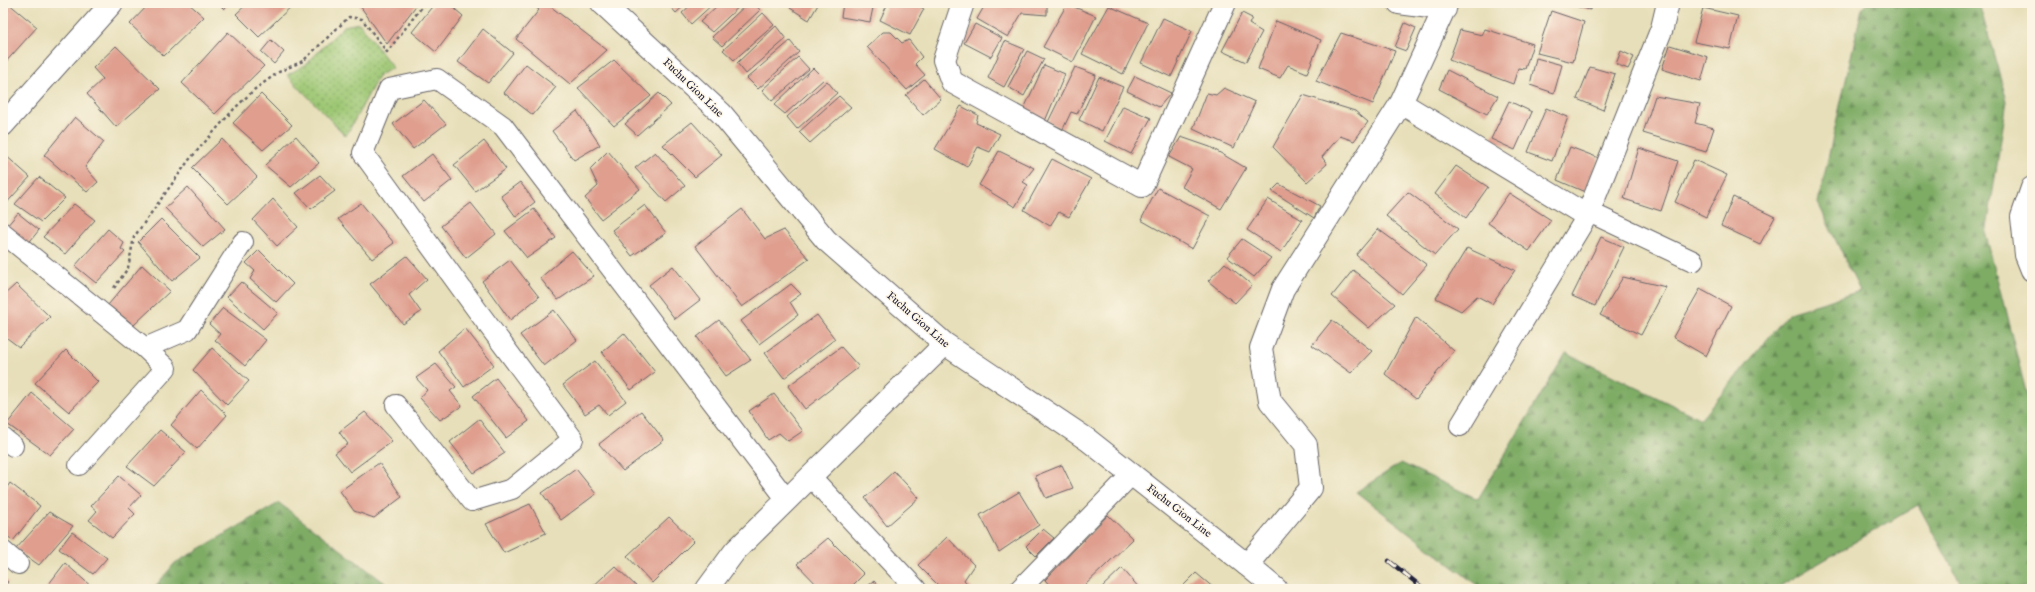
<svg xmlns="http://www.w3.org/2000/svg" width="2035" height="592" font-family="'IM FELL English',serif">
<style>
.forest{fill:url(#forest-firs);stroke:#506750}
.park{fill:url(#park-dots);stroke:#607457}
.building{fill:#df9e8e}
.lines{fill:none;stroke-linecap:round;stroke-linejoin:round}
.lane-casing{stroke:#676467;stroke-width:22}
.street-casing{stroke:#676467;stroke-width:24}
.secondary-casing{stroke:#676467;stroke-width:24}
.path{stroke:#676467;stroke-width:2.5;stroke-dasharray:3 3;stroke-linecap:butt}
.lane{stroke:#fff;stroke-width:20}
.street{stroke:#fff;stroke-width:22}
.secondary{stroke:#fff;stroke-width:22}
.rail-casing{stroke:#22223b;stroke-width:4.5}
.rail{stroke:#fcf5e5;stroke-width:3;stroke-dasharray:9;stroke-linecap:butt}
.labels{text-anchor:middle;dominant-baseline:central;stroke-width:3;stroke-linejoin:round;paint-order:stroke}
.street-label{font-size:11px;fill:#22223b;stroke:#fcf5e5}
</style>
<defs>
<pattern id="forest-firs" width="22" height="20" patternUnits="userSpaceOnUse"><rect width="22" height="20" fill="#7eac65"/><path d="M5 1l3.5 6h-7zM16 11l3.5 6h-7z" fill="#678c54"/></pattern>
<pattern id="park-dots" width="8" height="8" patternUnits="userSpaceOnUse"><rect width="8" height="8" fill="#9dc773"/><path d="M2 2h.1M6 6h.1" fill="none" stroke="#80a160" stroke-width="1.8" stroke-linecap="round"/></pattern>
</defs>
<rect width="100%" height="100%" fill="#fcf5e5"/>
<filter id="ink" filterUnits="userSpaceOnUse"><feTurbulence type="fractalNoise" baseFrequency=".025" numOctaves="2"/><feDisplacementMap in="SourceGraphic" scale="8" xChannelSelector="R" yChannelSelector="G"/><feConvolveMatrix kernelMatrix="1 2 1 2 8 2 1 2 1" color-interpolation-filters="sRGB"/></filter>
<filter id="wash" filterUnits="userSpaceOnUse"><feTurbulence type="fractalNoise" baseFrequency=".012" numOctaves="4" result="noise"/><feDisplacementMap in="SourceGraphic" scale="16" xChannelSelector="R" yChannelSelector="G"/><feGaussianBlur stdDeviation="0.9" result="paint"/><feColorMatrix in="noise" values="0 0 0 0 0 0 0 0 0 0 0 0 0 0 0 0 0 1.4 0 .05"/><feComposite in="paint" operator="in"/></filter>
<g filter="url(#wash)">
<rect width="100%" height="100%" fill="#e7dfb9"/>
<!-- forest -->
<path class="forest" d="M1868,3H1979L2007,101L1986,235L2032,415V584L2015,589H1964L1918,505L1775,589H1482L1356,492L1401,463L1478,499L1566,353L1701,419L1789,313L1860,291L1818,203L1862,8Z
M279,503L393,589H153L175,563Z"/>
<!-- park -->
<path class="park" d="M359,23L393,68L379,75L346,136L287,75L305,65L344,26Z"/>
<g id="blocks">
<!-- building -->
<path class="building" d="M3,3H8L37,27L3,65Z
M150,3H188L204,17L164,56L130,24Z
M218,3H231L224,9Z
M248,3H295L259,37L236,14Z
M358,3H418L387,44Z
M435,3H448L463,16L436,52L412,32Z
M531,3H546L607,50L570,84L516,39L539,10Z
M667,3H687L676,13Z
M693,3H714L691,24L682,13Z
M720,3H743L712,32L700,22Z
M748,3H754L760,10L722,46L712,37Z
M793,3H819L809,20L790,8Z
M843,3H874L870,22L841,17Z
M888,3H913L924,9L910,35L880,20Z
M986,3H1047V15L1022,13L1008,37L977,19Z
M1564,3H1592L1590,10Z
M1067,4L1096,16L1073,62L1043,47Z
M1109,6L1148,23L1123,74L1082,54Z
M1703,8L1738,16L1730,49L1694,42Z
M1551,11L1584,22L1573,62L1537,53Z
M763,13L774,25L734,60L723,50Z
M1242,13L1252,18L1249,24L1262,32L1246,62L1222,51Z
M1163,18L1192,31L1171,77L1141,63Z
M1276,21L1321,40L1307,73L1288,65L1280,78L1258,69Z
M1405,23L1416,28L1406,51L1395,47Z
M975,24L1002,38L991,57L964,43Z
M776,26L786,39L746,74L737,63Z
M483,29L513,53L488,83L458,62Z
M1485,29L1533,44L1525,69L1518,68L1513,84L1449,60L1460,30L1482,35Z
M228,32L264,66L215,114L182,83Z
M883,32H891L902,43L909,40L922,57L915,64L925,75L907,90L867,47Z
M1341,33L1395,51L1373,104L1316,81Z
M271,40L284,52L274,64L261,52Z
M790,41L799,52L758,89L747,78Z
M1005,41L1024,49L1004,87L988,78Z
M1670,45L1708,57L1701,81L1662,69Z
M116,46L160,89L116,127L87,94L103,79L93,68Z
M1027,51L1044,59L1024,96L1008,87Z
M1621,51L1634,57L1628,69L1616,64Z
M798,57L809,69L772,101L762,90Z
M1536,58L1562,65L1554,93L1530,85Z
M614,60L651,96L614,126L578,88Z
M526,64L556,87L533,115L504,93Z
M1044,65L1065,74L1045,121L1023,111Z
M1075,67L1096,75L1077,114L1071,112L1063,129L1048,122Z
M1590,67L1615,74L1603,110L1577,99Z
M813,68L824,79L785,114L774,105Z
M1447,70L1498,96L1487,114L1439,89Z
M1135,76L1171,93L1159,107L1127,91Z
M1099,77L1123,87L1102,131L1079,120Z
M924,79L941,99L923,115L906,95Z
M827,81L837,93L797,129L787,117Z
M1224,88L1255,102L1234,148L1193,129L1207,93L1216,95Z
M659,93L671,105L637,135L625,124Z
M261,94L292,125L263,150L233,123Z
M1303,95L1355,111L1368,122L1354,141L1340,136L1322,157L1327,164L1307,182L1273,147Z
M839,96L851,107L810,143L799,132Z
M1655,96L1700,104L1695,123L1714,128L1706,152L1643,133Z
M424,100L446,124L413,149L393,124Z
M1509,101L1532,112L1515,150L1491,139Z
M961,106L978,115L976,123L1000,134L990,152L978,147L967,167L935,149Z
M1123,106L1151,118L1131,154L1105,141Z
M1546,108L1568,117L1552,161L1528,152Z
M577,111L600,145L574,160L552,131Z
M75,117L104,142L85,167L98,182L87,192L44,155Z
M692,122L722,155L695,177L663,145Z
M296,136L319,163L291,187L265,165Z
M1181,137L1210,147L1246,168L1221,209L1182,187L1192,169L1169,157Z
M222,139L257,177L228,204L192,168Z
M484,141L506,169L475,191L454,165Z
M1570,147L1599,158L1585,192L1557,180Z
M1639,148L1678,161L1661,211L1624,199Z
M608,151L640,189L601,219L585,198L598,186L590,169Z
M999,151L1034,168L1023,182L1028,185L1015,207L979,185Z
M655,152L685,186L666,202L635,168Z
M4,154L30,177L3,207V156Z
M432,154L452,180L424,202L403,176Z
M1052,159L1091,179L1069,217L1059,212L1050,226L1024,210Z
M1694,160L1727,175L1706,217L1675,202Z
M1456,166L1488,187L1466,218L1435,194Z
M320,175L335,191L311,209L296,193Z
M39,177L65,198L41,222L15,204Z
M520,182L535,202L516,217L501,196Z
M1279,184L1320,206L1314,218L1272,191Z
M188,187L225,229L203,247L165,208Z
M1158,188L1210,216L1192,249L1141,220Z
M1408,192L1458,229L1435,255L1386,216Z
M1509,193L1551,220L1529,251L1488,223Z
M1733,197L1775,217L1760,244L1721,226Z
M273,199L298,227L277,246L253,220Z
M1268,199L1302,220L1281,252L1247,230Z
M361,203L394,243L372,259L338,219Z
M471,203L496,234L466,258L441,226Z
M74,204L95,220L65,254L43,237Z
M645,205L666,233L632,256L612,230Z
M534,209L556,238L527,258L505,231Z
M742,209L765,239L784,230L809,259L742,307L695,246Z
M18,213L39,230L27,245L6,227Z
M161,219L200,258L172,281L138,242Z
M108,229L124,243L121,249L125,252L96,283L75,266Z
M1378,229L1427,265L1402,294L1356,255Z
M1601,237L1624,247L1595,306L1572,296Z
M1242,239L1271,258L1254,277L1227,257Z
M1467,248L1515,270L1492,304L1477,296L1461,311L1436,298Z
M259,250L293,284L276,302L250,279L255,271L246,263Z
M572,251L594,276L558,300L540,278Z
M407,256L427,279L409,295L421,312L403,324L370,284Z
M510,260L539,297L510,320L482,281Z
M1225,263L1252,285L1235,303L1208,281Z
M142,265L170,291L134,325L108,305Z
M673,266L700,300L675,319L649,285Z
M1353,270L1395,304L1369,328L1332,296Z
M1623,277L1666,287L1641,335L1600,315Z
M241,282L278,313L263,329L227,297Z
M16,284L50,317L19,347L3,335V296Z
M791,284L801,294L790,302L798,315L759,344L741,321Z
M1700,289L1731,306L1706,356L1673,337Z
M223,308L266,340L245,366L215,340L220,334L209,324Z
M554,310L577,340L544,366L520,335Z
M817,315L835,339L784,378L765,353Z
M1416,317L1454,351L1416,399L1385,374Z
M719,320L751,360L726,376L697,337Z
M1332,320L1372,351L1351,373L1312,345Z
M465,328L494,365L464,387L438,351Z
M624,333L655,372L631,390L602,352Z
M841,347L859,367L805,409L788,386Z
M212,348L249,381L227,405L193,370Z
M66,350L98,382L69,412L35,383Z
M595,361L626,401L608,415L599,405L585,414L563,385Z
M436,364L456,387L450,391L462,406L440,420L420,398L427,390L416,378Z
M496,378L529,421L506,438L473,396Z
M201,390L227,415L197,449L171,425Z
M32,393L74,429L50,455L7,424Z
M774,394L803,431L788,441L779,433L768,440L749,411Z
M641,411L664,440L623,471L599,444Z
M365,412L392,441L350,472L335,453L348,444L339,432Z
M479,419L505,453L474,473L450,442Z
M160,430L186,452L154,486L127,466Z
M379,463L402,497L374,518L354,511L340,491Z
M1062,465L1073,488L1046,498L1035,476Z
M576,469L596,494L561,520L542,493Z
M894,471L919,498L887,526L865,498Z
M119,476L141,495L129,508L135,514L112,538L89,520L97,511L91,506Z
M10,483L40,506L13,541L3,532V508L5,506L3,505V493Z
M1019,492L1039,525L999,552L980,515Z
M530,504L546,533L504,553L486,524Z
M49,512L73,526L39,565L16,549Z
M1108,515L1133,539L1081,589H1053L1045,580Z
M669,517L694,541L652,583L627,556Z
M1043,529L1054,538L1036,556L1026,546Z
M72,532L107,558L93,574L59,549Z
M947,537L974,565L964,580L972,589H942L918,565Z
M828,538L864,574L849,589H821L797,564Z
M65,563L94,589H45Z
M615,566L639,589L591,588Z
M1122,568L1140,589H1100Z
M1196,573L1215,589H1180Z
M3,578L8,582L3,588Z
M874,581L881,589H864Z"/>
</g>
</g>
<g filter="url(#ink)">
<use href="#blocks" fill-opacity="0" stroke="#676467" stroke-width="1"/>
<g class="lines">
<defs>
<path id="lane" d="M1589,212L1693,261
M3,233L145,348L187,330L243,242
M396,405L472,501L512,489L573,439L477,310L363,153L389,89L437,79L503,126L787,500
M1460,426L1587,216
M3,438L13,446
M79,465L166,368L145,348
M810,476L916,589
M3,551L18,564
M1020,589L1132,474"/>
<path id="street" d="M963,3L944,60L952,82L1142,186L1225,3
M1399,3L1445,9
M1401,103L1587,216L1662,28L1668,3
M3,125L112,3
M2032,188L2022,217L2026,255L2032,270
M1247,565L1311,488L1306,445L1270,401L1261,348L1283,289L1401,103L1447,3"/>
<path id="secondary" d="M602,3L721,113L826,240L945,344L1088,440L1247,565L1276,589
M707,589L735,551L945,344"/>
</defs>
<!-- lane casing -->
<use href="#lane" class="lane-casing"/>
<!-- street casing -->
<use href="#street" class="street-casing"/>
<!-- secondary casing -->
<use href="#secondary" class="secondary-casing"/>
<!-- path -->
<path class="path" d="M114,288L128,268L134,237L189,160L234,109L255,89L279,72L303,61L349,17L362,19L387,52L425,3"/>
<!-- lane -->
<use href="#lane" class="lane"/>
<!-- street -->
<use href="#street" class="street"/>
<!-- secondary -->
<use href="#secondary" class="secondary"/>
<defs>
<path id="rail" d="M1389,561L1424,589"/>
</defs>
<!-- rail casing -->
<use href="#rail" class="rail-casing"/>
<!-- rail -->
<use href="#rail" class="rail"/>
</g>
</g>
<g class="labels">
<!-- street labels -->
<g class="street-label">
<text transform="translate(693 88) rotate(44)">Fuchu Gion Line</text>
<text transform="translate(918 320) rotate(41)">Fuchu Gion Line</text>
<text transform="translate(1179 511) rotate(38)">Fuchu Gion Line</text>
</g>
</g>
<!-- margin -->
<rect width="2035" height="592" fill="none" stroke="#fcf5e5" stroke-width="16"/>
</svg>
